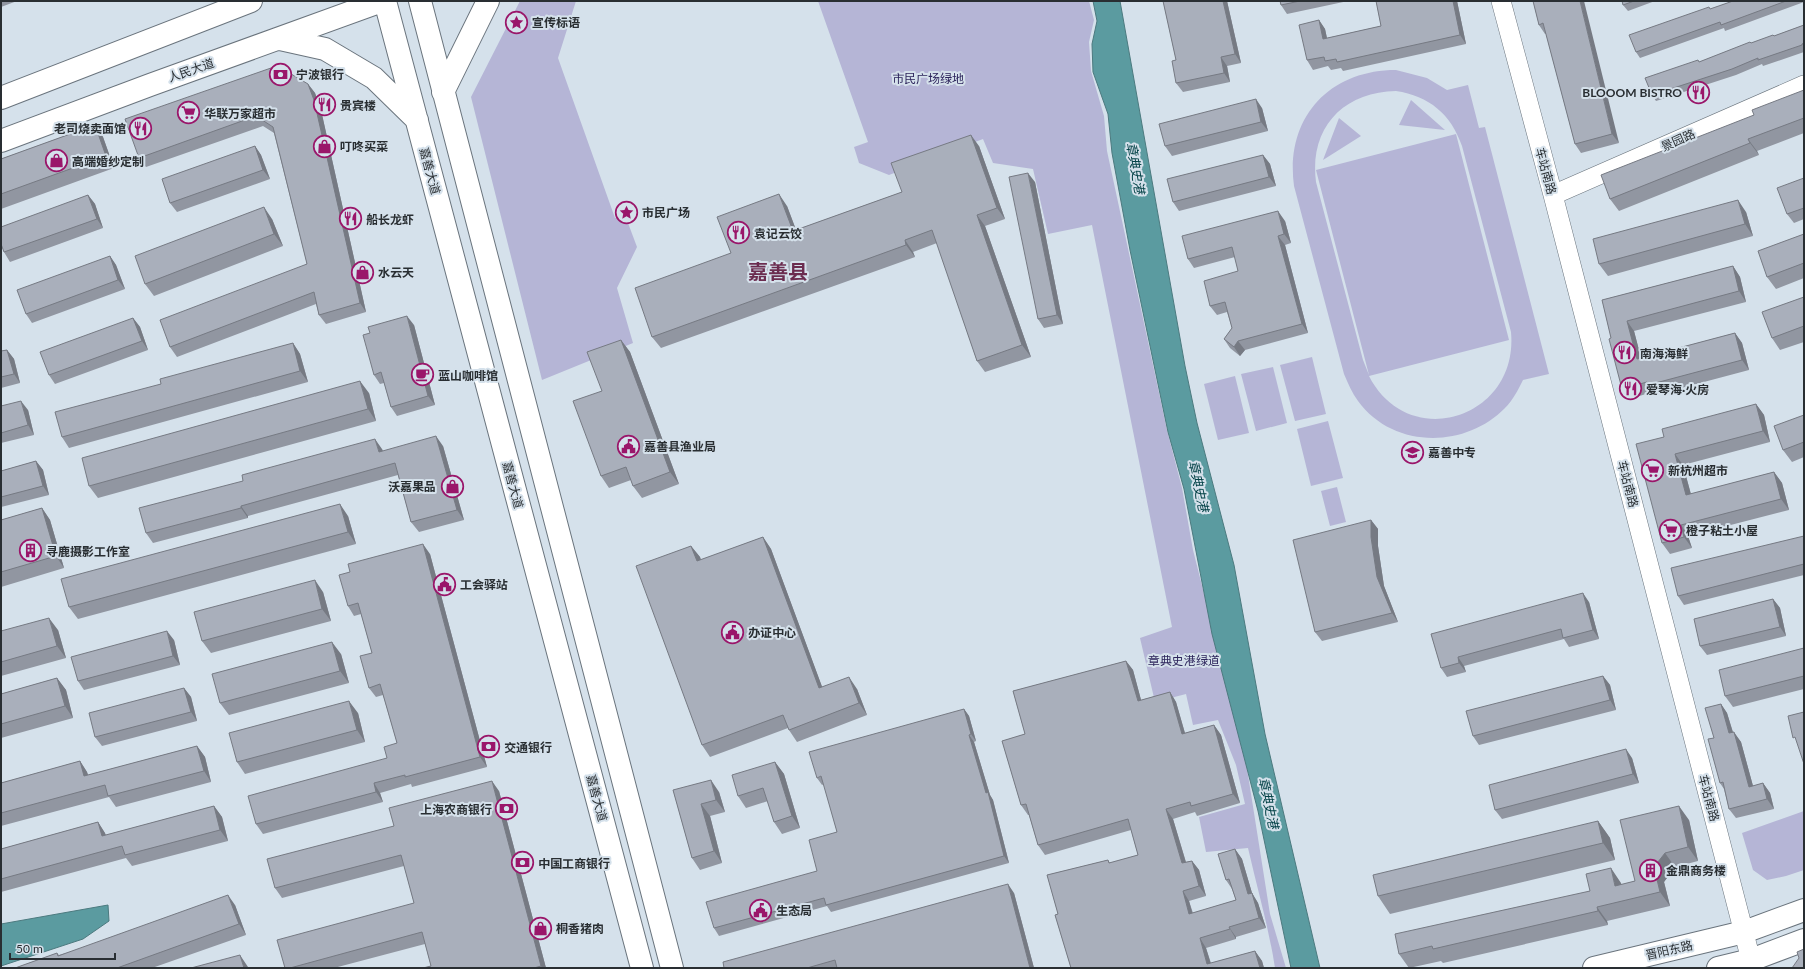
<svg xmlns="http://www.w3.org/2000/svg" width="1805" height="969" font-family="Lato,'Noto Sans SC',sans-serif">
<style>
.green{fill:#b5b5d6;fill-rule:evenodd}
.water{fill:#5b9ba0;stroke:#4c7a7f}
.lines{fill:none;stroke-linecap:round;stroke-linejoin:round}
.minor-casing{stroke:#6a747d;stroke-width:20}
.major-casing{stroke:#6a747d;stroke-width:24}
.minor{stroke:#fff;stroke-width:19}
.major{stroke:#fff;stroke-width:22}
.wall{fill:#9196a1}
.shaded-wall{fill:#767a83}
.building{fill:#a9afbb;stroke:#767a83}
.labels{text-anchor:middle;dominant-baseline:central;stroke-width:4;stroke-linejoin:round;paint-order:stroke}
.poi-label{font-size:12px;font-weight:bold;fill:#292e32;stroke:#d5e1eb;text-anchor:start}
.street-label{font-size:12px;fill:#292e32;stroke:#d5e1eb}
.park-label{font-size:12px;fill:#2c245b;stroke:#d5e1eb}
.water-label{font-size:13px;font-style:italic;fill:#014045;stroke:#d5e1eb}
.town-label{font-size:20px;font-weight:bold;fill:#6b2c4f;stroke:#d5e1eb}
</style>
<rect width="100%" height="100%" fill="#d5e1eb"/>
<!-- green -->
<path class="green" d="M520,1H576L558,58L615,218L625,215L637,247L617,288L633,343L542,380L471,97Z
M818,1H1089L1094,20L1089,42L1091,71L1104,116L1107,151L1167,430L1182,488L1193,550L1245,756L1270,914L1286,968H1275C1269,928 1257,888 1248,848L1206,852L1199,817L1245,804L1236,765L1218,720L1193,725L1186,694L1155,702L1140,638L1172,627L1092,225L1048,234L1033,169L993,163L983,139L889,175L859,163L854,147L868,142Z
M1396,70L1427,78L1447,90L1468,85L1479,128L1485,127L1549,374L1523,380C1518,390 1513,400 1505,408C1465,449 1393,449 1358,401C1352,393 1348,383 1344,374L1294,186C1285,119 1328,70 1396,70ZM1396,91C1429,96 1451,114 1462,146L1511,332C1519,419 1408,453 1369,376L1509,340L1456,134L1316,170L1369,375L1363,360L1316,182C1309,128 1343,92 1396,91Z
M1411,100L1445,130L1399,125Z
M1339,118L1361,136L1323,160Z
M1312,357L1326,414L1295,421L1280,365Z
M1273,367L1287,423L1256,431L1241,374Z
M1235,376L1249,433L1218,440L1204,384Z
M1328,421L1343,478L1311,486L1297,429Z
M1337,487L1346,522L1330,526L1321,491Z
M1804,811V870L1786,876L1767,880L1753,870L1742,833Z"/>
<!-- water -->
<path class="water" d="M1093,1H1120L1185,366L1197,423L1234,565L1265,734L1320,968H1291L1258,811L1212,634L1184,489L1168,432L1130,250L1112,153L1108,114L1093,72L1092,44L1097,21Z
M108,905L109,921L83,939L1,966V924Z"/>
<g class="lines">
<defs>
<path id="minor" d="M1501,1L1553,195L1753,968
M1553,195L1804,85"/>
<path id="major" d="M385,1L642,968
M420,1L672,968
M280,39L325,49L374,78L417,120
M443,92L488,1
M1,98L251,1
M1,141L150,85L382,1
M1594,968L1744,932L1804,910
M1718,968L1751,960L1804,940"/>
</defs>
<!-- minor casing -->
<use href="#minor" class="minor-casing"/>
<!-- major casing -->
<use href="#major" class="major-casing"/>
<!-- minor -->
<use href="#minor" class="minor"/>
<!-- major -->
<use href="#major" class="major"/>
</g>
<!-- wall -->
<path class="wall" d="M1,1H17L1,7Z
M1163,1H1227L1241,63L1227,66L1230,82L1183,92L1176,83V60Z
M1280,1H1348L1287,14L1281,5Z
M1376,1H1457L1466,44L1343,71L1341,68L1331,70L1328,66L1313,70L1307,60L1319,20L1325,29L1327,38L1381,26Z
M1533,1L1619,143L1581,153L1575,144L1546,34H1545L1539,25Z
M1622,1H1655L1628,11L1623,5Z
M1733,1H1804V2L1725,31L1724,28L1640,58L1636,52L1711,9Z
M1804,25V52L1763,66L1762,64L1736,75L1656,101L1652,95L1699,62L1751,43L1774,36Z
M308,84L315,93L321,110L366,312L326,324L319,315L316,304L177,357L170,347L307,264L274,133L263,126L146,167L139,158Z
M1804,90V133L1757,151L1759,155L1619,211L1610,199L1754,115Z
M1262,108L1268,131L1172,156L1165,146Z
M95,125L103,137L114,168L1,209V159Z
M255,146L261,155L270,179L177,212L170,203Z
M979,146L1005,219L985,226L1031,357L985,372L977,361L937,243L913,252L915,257L661,348L652,337L731,253L787,206L796,230L902,192Z
M1263,155L1270,164L1276,186L1179,211L1173,202Z
M1804,178V219L1794,223L1787,214Z
M1035,182L1063,324L1044,328L1038,319Z
M88,195L95,204L103,228L10,262L4,252Z
M1746,212L1753,236L1608,276L1599,264Z
M272,219L283,246L154,296L145,284Z
M1285,221L1291,243L1285,245L1308,333L1245,350L1240,356L1230,348L1224,339L1232,328L1227,312L1217,315L1210,306L1238,271L1235,257L1194,268L1188,259Z
M1804,234V278L1776,289L1767,277Z
M110,256L116,265L125,289L32,323L26,314Z
M1733,266L1740,277L1746,302L1634,331L1641,358L1735,333L1742,343L1749,370L1655,395L1653,392L1629,399L1622,389L1611,338L1602,300Z
M1804,297V342L1780,350L1772,338Z
M133,318L140,327L148,350L55,384L49,375Z
M414,325L435,405L397,416L391,407L384,383L380,384L374,375Z
M621,340L630,352L679,484L642,498L633,486L631,480L609,488L601,476L602,391Z
M293,343L300,354L308,382L69,448L62,437L161,384Z
M7,350L14,359L20,383L1,388V351Z
M369,393L376,421L98,498L89,486Z
M1756,404L1764,415L1770,442L1683,465L1691,494L1774,472L1782,483L1789,510L1688,536L1692,548L1670,554L1662,543L1664,437Z
M1,406L28,410L34,435L1,443Z
M1804,415V457L1792,462L1783,450Z
M443,446L464,520L419,532L411,522L398,475L248,516V518L153,543L146,533L382,449L383,451Z
M36,461L43,470L49,495L1,507V471Z
M42,508L50,520L64,568L1,587V520Z
M348,516L356,544L78,619L69,607Z
M1371,520L1378,529V546L1384,586L1398,622L1322,641L1315,632Z
M1804,536V575L1684,605L1678,596Z
M763,537L771,549L822,687L857,689L867,715L797,742L789,730L788,728L710,757L702,745L691,546L700,557L701,560Z
M430,554L487,767L412,787L411,784L380,793L383,802L263,834L256,824L387,758L397,743L383,695L376,697L369,688L372,653L361,614L354,616L348,606Z
M323,592L331,621L211,653L202,641Z
M1773,599L1780,608L1786,636L1707,655L1700,646Z
M1589,602L1599,639L1569,647L1564,639L1464,666L1466,672L1447,677L1441,668L1431,634Z
M58,630L66,658L1,676V631Z
M174,640L180,665L84,690L78,681Z
M1804,648V689L1733,707L1725,696Z
M341,654L349,683L229,715L220,703Z
M1126,661L1133,670L1141,700L1170,692L1176,702L1185,733L1214,725L1221,735L1240,803L1197,816L1195,812L1173,819L1186,862L1192,861L1199,870L1206,896L1189,901L1193,913L1236,900L1232,889L1226,880L1218,854L1235,849L1242,859L1252,893L1258,903L1266,928L1236,937V939L1206,948L1211,963L1255,951L1262,961L1264,968H1071L1055,915L1058,914L1047,875L1108,860L1110,863L1138,855L1131,830L1045,855L1038,845L1029,815H1028L1021,805L1002,741L1025,734L1013,691Z
M1603,676L1610,685L1616,710L1479,745L1473,736Z
M57,678L66,690L73,718L1,738V694Z
M184,688L191,697L197,721L102,746L95,737Z
M1721,704L1727,713L1733,732L1741,742L1753,786L1763,783L1770,793L1774,809L1736,818L1729,809L1724,789L1720,783L1714,738Z
M964,709L969,716L976,741L974,742L990,795L993,800L1009,863L831,912L827,906L719,936L714,928L817,871L837,832L824,784L822,785L817,778Z
M358,713L365,742L245,774L237,762Z
M197,746L205,757L211,782L116,807L109,797L1,826V783L80,761L87,772L88,775Z
M1632,758L1639,783L1502,819L1495,810Z
M775,762L784,774L800,828L782,834L774,822L768,801L746,808L738,796Z
M673,790L719,792L725,812L710,816L722,863L700,870L692,858Z
M499,791L546,968H423L431,966L425,944L334,968H285L414,903L404,866L282,898L275,888L394,826Z
M214,806L222,817L228,841L132,866L126,858L1,892V849L98,822L106,835Z
M1689,820L1698,861L1675,867L1664,882L1670,906L1607,921L1608,925L1443,963L1441,961L1409,968L1399,954L1590,891L1621,883V885L1635,881Z
M1598,821L1610,838L1615,860L1390,914L1378,896Z
M1014,893L1034,968H724Z
M235,905L246,935L152,968H15L57,953L59,955Z"/>
<!-- shaded-wall -->
<path class="shaded-wall" d="M1223,1H1227L1241,63L1235,54Z
M1453,1H1457L1466,44L1460,35Z
M1580,1H1584L1619,143L1612,134Z
M1319,20L1325,29L1329,48L1323,39Z
M1221,57L1227,66L1230,82L1224,73Z
M308,84L315,93L321,110L366,312L360,303Z
M1256,99L1262,108L1268,131L1261,122Z
M95,125L103,137L114,168L106,156Z
M971,135L979,146L1005,219L997,208Z
M1748,139L1757,151L1759,155L1750,143Z
M255,146L261,155L270,179L263,170Z
M1263,155L1270,164L1276,186L1269,177Z
M1028,173L1035,182L1063,324L1057,315Z
M779,194L787,206L801,243L793,231Z
M88,195L95,204L103,228L97,219Z
M1738,200L1746,212L1753,236L1745,224Z
M264,207L272,219L283,246L274,234Z
M1278,211L1285,221L1291,243L1284,234Z
M977,215L985,226L1031,357L1022,345Z
M1278,236L1285,245L1308,333L1302,324Z
M905,240L913,252L915,257L906,245Z
M110,256L116,265L125,289L118,280Z
M1733,266L1740,277L1746,302L1739,291Z
M407,316L414,325L435,405L428,396Z
M133,318L140,327L148,350L142,341Z
M1627,321L1634,331L1644,369L1637,359Z
M1735,333L1742,343L1749,370L1742,360Z
M621,340L630,352L679,484L670,472Z
M1238,341L1245,350L1240,356L1234,347Z
M293,343L300,354L308,382L300,371Z
M7,350L14,359L20,383L14,374Z
M360,381L369,393L376,421L368,409Z
M21,401L28,410L34,435L28,425Z
M1756,404L1764,415L1770,442L1763,431Z
M436,436L443,446L464,520L457,510Z
M375,439L382,449L386,462L379,452Z
M1675,454L1683,465L1694,506L1686,495Z
M36,461L43,470L49,495L43,486Z
M1774,472L1782,483L1789,510L1781,499Z
M340,504L348,516L356,544L348,532Z
M241,506L248,516V518L241,508Z
M42,508L50,520L64,568L56,556Z
M1371,520L1378,529V546L1384,586L1398,622L1392,613L1377,577L1371,537Z
M1681,525L1688,536L1692,548L1684,537Z
M763,537L771,549L827,700L819,688Z
M423,544L430,554L487,767L480,757Z
M691,546L700,557L705,573L697,561Z
M315,580L323,592L331,621L322,609Z
M1583,593L1589,602L1599,639L1593,630Z
M1773,599L1780,608L1786,636L1780,627Z
M49,618L58,630L66,658L57,646Z
M167,631L174,640L180,665L173,656Z
M332,642L341,654L349,683L340,671Z
M1458,657L1464,666L1466,672L1459,663Z
M1126,661L1133,670L1144,711L1138,701Z
M1603,676L1610,685L1616,710L1610,700Z
M849,677L857,689L867,715L859,703Z
M57,678L66,690L73,718L65,706Z
M184,688L191,697L197,721L191,712Z
M1170,692L1176,702L1188,744L1182,734Z
M349,701L358,713L365,742L357,730Z
M1721,704L1727,713L1736,743L1729,733Z
M964,709L969,716L976,741L971,734Z
M1214,725L1221,735L1240,803L1233,794Z
M1734,732L1741,742L1756,797L1749,787Z
M969,735L974,742L990,795L993,800L1009,863L1004,856Z
M197,746L205,757L211,782L204,771Z
M1626,749L1632,758L1639,783L1633,774Z
M80,761L87,772L92,787L84,776Z
M775,762L784,774L800,828L792,816Z
M711,780L719,792L725,812L716,800Z
M492,781L499,791L546,968H542L541,966Z
M374,783L380,793L383,802L376,792Z
M1763,783L1770,793L1774,809L1767,799Z
M701,804L710,816L722,863L714,851Z
M214,806L222,817L228,841L220,830Z
M1679,806L1689,820L1698,861L1688,847Z
M1166,809L1173,819L1189,873L1182,863Z
M1598,821L1610,838L1615,860L1603,843Z
M98,822L105,833L109,847L102,836Z
M1235,849L1242,859L1252,893L1258,903L1266,928L1259,918L1248,894Z
M1665,853L1675,867L1664,882L1670,906L1660,892L1654,867Z
M1192,861L1199,870L1206,896L1199,886Z
M1611,868L1621,883L1625,900L1615,886Z
M1008,884L1014,893L1034,968H1030Z
M1183,891L1189,901L1195,923L1189,914Z
M228,895L235,905L246,935L239,924Z
M1597,907L1607,921L1608,925L1598,911Z
M1229,927L1236,937V939L1230,929Z
M1200,938L1206,948L1212,968L1207,964Z
M1255,951L1262,961L1264,968H1260Z
M240,955L248,967L249,968H244Z"/>
<!-- building -->
<path class="building" d="M1163,1H1223L1235,54L1221,57L1224,73L1176,83L1172,61L1176,60Z
M1280,1H1300L1281,5Z
M1376,1H1453L1460,35L1337,62L1336,59L1325,61L1324,57L1307,60L1299,25L1319,20L1323,39L1381,26Z
M1533,1H1580L1612,134L1575,144L1543,23L1539,25Z
M1622,1H1634L1623,5Z
M1733,1H1786L1721,25L1720,22L1636,52L1629,35L1709,7L1710,9Z
M1804,25V43L1802,44V45L1758,60V58L1732,69L1652,95L1645,78L1698,60L1699,62L1750,42L1751,43L1773,35L1774,36Z
M271,68L286,71L308,84L314,100L360,303L319,315L314,292L170,347L160,320L307,264L273,127L256,116L139,158L125,119Z
M1804,90V118L1748,139L1750,143L1610,199L1601,175L1754,115L1752,110Z
M1256,99L1261,122L1165,146L1159,124Z
M95,125L106,156L1,194V159Z
M971,135L997,208L977,215L1022,345L977,361L932,230L905,240L906,245L652,337L635,288L731,253L717,217L779,194L793,231L902,192L891,163Z
M255,146L263,170L170,203L162,179Z
M1263,155L1269,177L1173,202L1167,179Z
M1028,173L1057,315L1038,319L1009,177Z
M1804,178V208L1787,214L1777,188Z
M88,195L97,219L4,252L1,244V227Z
M1738,200L1745,224L1599,264L1593,239Z
M264,207L274,234L145,284L135,256Z
M1278,211L1284,234L1278,236L1302,324L1238,341L1234,347L1224,339L1232,328L1225,302L1210,306L1204,281L1238,271L1232,247L1188,259L1182,236Z
M1804,234V263L1767,277L1758,251Z
M110,256L118,280L26,314L17,290Z
M1733,266L1739,291L1627,321L1637,359L1735,333L1742,360L1648,385L1647,382L1622,389L1609,339L1611,338L1602,300Z
M1804,297V326L1772,338L1762,312Z
M407,316L428,396L391,407L381,372L374,375L363,335L370,333L368,327Z
M133,318L142,341L49,375L40,352Z
M621,340L670,472L633,486L626,467L601,476L573,401L602,391L587,352Z
M293,343L300,371L62,437L55,412L161,384L160,379Z
M7,350L14,374L1,377V351Z
M360,381L368,409L89,486L82,458Z
M21,401L28,425L1,433V406Z
M1756,404L1763,431L1675,454L1686,495L1774,472L1781,499L1681,525L1684,537L1662,543L1636,444L1664,437L1662,429Z
M1804,415V442L1783,450L1774,426Z
M436,436L457,510L411,522L395,463L241,506V508L146,533L139,508L243,481L242,475L375,439L379,452Z
M36,461L43,486L1,497V471Z
M340,504L348,532L69,607L61,579Z
M42,508L56,556L1,572V520Z
M1371,520V537L1377,577L1392,613L1315,632L1293,540Z
M1804,536V564L1678,596L1671,568Z
M763,537L819,688L849,677L859,703L789,730L783,715L702,745L636,566L691,546L697,561Z
M423,544L480,757L405,777V775L374,783L376,792L256,824L248,796L387,758L384,747L397,743L380,684L369,688L360,656L372,653L358,603L348,606L339,575L350,572L348,564Z
M315,580L322,609L202,641L194,612Z
M1583,593L1593,630L1563,638L1561,629L1458,657L1459,663L1441,668L1431,634Z
M1773,599L1780,627L1700,646L1694,619Z
M49,618L57,646L1,662V631Z
M167,631L173,656L78,681L71,657Z
M332,642L340,671L220,703L212,674Z
M1804,648V676L1725,696L1719,670Z
M1126,661L1138,701L1170,692L1182,734L1214,725L1233,794L1191,806L1190,802L1166,809L1182,863L1192,861L1199,886L1183,891L1189,914L1236,900L1229,879L1226,880L1218,854L1235,849L1248,894L1252,893L1259,918L1229,927L1230,929L1200,938L1207,964L1255,951L1260,968H1071L1055,915L1058,914L1047,875L1108,860L1109,863L1138,855L1128,819L1038,845L1026,804L1021,805L1002,741L1025,734L1013,691Z
M1603,676L1610,700L1473,736L1466,711Z
M57,678L65,706L1,724V694Z
M184,688L191,712L95,737L89,713Z
M349,701L357,730L237,762L229,733Z
M1721,704L1729,733L1734,732L1749,787L1763,783L1767,799L1729,809L1723,782L1720,783L1708,739L1714,738L1705,708Z
M964,709L971,734L969,735L986,793L988,792L1004,856L826,905L824,898L714,928L706,902L817,871L809,840L837,832L821,776L817,778L809,752Z
M1804,712V764L1795,737L1793,738L1788,716Z
M197,746L204,771L108,796L105,785L1,813V783L80,761L84,776Z
M1626,749L1633,774L1495,810L1489,785Z
M775,762L792,816L774,822L763,788L738,796L732,775Z
M711,780L716,800L701,804L714,851L692,858L673,790Z
M492,781L541,966L534,968H423L431,966L422,932L290,968H285L277,940L414,903L401,855L275,888L267,859L394,826L389,808Z
M214,806L220,830L125,855L122,846L1,879V849L98,822L102,836Z
M1679,806L1688,847L1665,853L1654,867L1660,892L1597,907L1598,911L1433,949L1432,946L1399,954L1395,934L1590,891L1586,874L1611,868L1615,886L1635,881L1620,820Z
M1598,821L1603,843L1378,896L1373,875Z
M1008,884L1030,968H837L835,960L807,968H724L723,962Z
M228,895L239,924L117,968H15L57,953L58,956Z
M1804,949V968H1792L1799,958L1797,952Z
M240,955L244,968H191Z"/>
<!-- icons -->
<defs>
<symbol id="sight-ring" viewBox="-11 -11 22 22"><circle r="9.5" fill="#d5e1eb" stroke="#9a166a" stroke-width="1.5"/><path d="M0-6L1.8-2.2L6-1.7L2.9 1.2L3.7 5.4L0 3.3L-3.7 5.4L-2.9 1.2L-6-1.7L-1.8-2.2Z" fill="#9a166a"/></symbol>
<symbol id="bank-ring" viewBox="-11 -11 22 22"><circle r="9.5" fill="#d5e1eb" stroke="#9a166a" stroke-width="1.5"/><path d="M-6-4H6V4H-6ZM0-2.3a2.3 2.3 0 1 0 0 4.6a2.3 2.3 0 1 0 0-4.6Z" fill="#9a166a"/></symbol>
<symbol id="restaurant-ring" viewBox="-11 -11 22 22"><circle r="9.5" fill="#d5e1eb" stroke="#9a166a" stroke-width="1.5"/><path d="M-5-6h1v4h1v-4h1v4h1v-4h1v5L-1.5 .5V6h-2V.5L-5-1ZM5-6V6H3V1.5H1.5Q1.5-4 5-6Z" fill="#9a166a"/></symbol>
<symbol id="supermarket-ring" viewBox="-11 -11 22 22"><circle r="9.5" fill="#d5e1eb" stroke="#9a166a" stroke-width="1.5"/><path d="M-6-5.5h2.5l.6 2H6L4.5 2H-2.5L-4.4-4H-6ZM-1.5 3.2a1.3 1.3 0 1 0 .1 0ZM3 3.2a1.3 1.3 0 1 0 .1 0Z" fill="#9a166a"/></symbol>
<symbol id="shop-ring" viewBox="-11 -11 22 22"><circle r="9.5" fill="#d5e1eb" stroke="#9a166a" stroke-width="1.5"/><path d="M-5-2.5h2.3a2.7 3.5 0 0 1 5.4 0H5L5.5 6h-11ZM-1.5-2.5h3a1.5 2.3 0 0 0-3 0Z" fill="#9a166a"/></symbol>
<symbol id="cafe-ring" viewBox="-11 -11 22 22"><circle r="9.5" fill="#d5e1eb" stroke="#9a166a" stroke-width="1.5"/><path d="M-5.5-4.5H6V0H3Q3 3.5 0 3.5H-2.5Q-5.5 3.5-5.5 0ZM3-3.2v2h1.7v-2ZM-6 4.5H4V6H-6Z" fill="#9a166a"/></symbol>
<symbol id="civic-ring" viewBox="-11 -11 22 22"><circle r="9.5" fill="#d5e1eb" stroke="#9a166a" stroke-width="1.5"/><path d="M-.6-6.5H3V-4.5H.6V-3L4-1V1h2V6H-6V1h2V-1L-.6-3ZM-1.2 2.5V6h2.4V2.5Z" fill="#9a166a"/></symbol>
<symbol id="school-ring" viewBox="-11 -11 22 22"><circle r="9.5" fill="#d5e1eb" stroke="#9a166a" stroke-width="1.5"/><path d="M0-5L7-2L0 1L-7-2ZM-4 1L0 2.5L4 1V4Q0 6-4 4Z" fill="#9a166a"/></symbol>
<symbol id="building-ring" viewBox="-11 -11 22 22"><circle r="9.5" fill="#d5e1eb" stroke="#9a166a" stroke-width="1.5"/><path d="M-4-6H4V6H1V3H-1V6H-4ZM-2.5-4.3h1.7v1.8h-1.7ZM.8-4.3h1.7v1.8H.8ZM-2.5-1h1.7V.8h-1.7ZM.8-1h1.7V.8H.8Z" fill="#9a166a"/></symbol>
</defs>
<g fill-rule="evenodd">
<use href="#sight-ring" x="504" y="10" width="25" height="25"/>
<use href="#bank-ring" x="268" y="62" width="25" height="25"/>
<use href="#restaurant-ring" x="1686" y="80" width="25" height="25"/>
<use href="#restaurant-ring" x="312" y="92" width="25" height="25"/>
<use href="#supermarket-ring" x="176" y="100" width="25" height="25"/>
<use href="#restaurant-ring" x="128" y="116" width="25" height="25"/>
<use href="#shop-ring" x="312" y="134" width="25" height="25"/>
<use href="#shop-ring" x="44" y="148" width="25" height="25"/>
<use href="#sight-ring" x="614" y="200" width="25" height="25"/>
<use href="#restaurant-ring" x="338" y="206" width="25" height="25"/>
<use href="#restaurant-ring" x="726" y="220" width="25" height="25"/>
<use href="#shop-ring" x="350" y="260" width="25" height="25"/>
<use href="#restaurant-ring" x="1612" y="340" width="25" height="25"/>
<use href="#cafe-ring" x="410" y="362" width="25" height="25"/>
<use href="#restaurant-ring" x="1618" y="376" width="25" height="25"/>
<use href="#civic-ring" x="616" y="434" width="25" height="25"/>
<use href="#school-ring" x="1400" y="440" width="25" height="25"/>
<use href="#supermarket-ring" x="1640" y="458" width="25" height="25"/>
<use href="#shop-ring" x="440" y="474" width="25" height="25"/>
<use href="#supermarket-ring" x="1658" y="518" width="25" height="25"/>
<use href="#building-ring" x="18" y="538" width="25" height="25"/>
<use href="#civic-ring" x="432" y="572" width="25" height="25"/>
<use href="#civic-ring" x="720" y="620" width="25" height="25"/>
<use href="#bank-ring" x="476" y="734" width="25" height="25"/>
<use href="#bank-ring" x="494" y="796" width="25" height="25"/>
<use href="#bank-ring" x="510" y="850" width="25" height="25"/>
<use href="#building-ring" x="1638" y="858" width="25" height="25"/>
<use href="#civic-ring" x="748" y="898" width="25" height="25"/>
<use href="#shop-ring" x="528" y="916" width="25" height="25"/>
</g>
<g class="labels">
<!-- poi labels -->
<g class="poi-label">
<text x="532" y="22">宣传标语</text>
<text x="296" y="74">宁波银行</text>
<text x="1682" y="92" text-anchor="end">BLOOOM BISTRO</text>
<text x="340" y="105">贵宾楼</text>
<text x="204" y="113">华联万家超市</text>
<text x="126" y="128" text-anchor="end">老司烧卖面馆</text>
<text x="340" y="146">叮咚买菜</text>
<text x="72" y="161">高端婚纱定制</text>
<text x="642" y="212">市民广场</text>
<text x="366" y="219">船长龙虾</text>
<text x="754" y="233">袁记云饺</text>
<text x="378" y="272">水云天</text>
<text x="1640" y="353">南海海鲜</text>
<text x="438" y="375">蓝山咖啡馆</text>
<text x="1646" y="389">爱琴海·火房</text>
<text x="644" y="446">嘉善县渔业局</text>
<text x="1428" y="452">嘉善中专</text>
<text x="1668" y="470">新杭州超市</text>
<text x="436" y="486" text-anchor="end">沃嘉果品</text>
<text x="1686" y="530">橙子粘土小屋</text>
<text x="46" y="551">寻鹿摄影工作室</text>
<text x="460" y="584">工会驿站</text>
<text x="748" y="632">办证中心</text>
<text x="504" y="747">交通银行</text>
<text x="492" y="809" text-anchor="end">上海农商银行</text>
<text x="538" y="863">中国工商银行</text>
<text x="1666" y="870">金鼎商务楼</text>
<text x="776" y="910">生态局</text>
<text x="556" y="928">桐香猪肉</text>
</g>
<!-- street labels -->
<g class="street-label">
<text transform="translate(191 70) rotate(-19)">人民大道</text>
<text transform="translate(1678 140) rotate(-24)">景园路</text>
<text transform="translate(430 171) rotate(75)">嘉善大道</text>
<text transform="translate(1546 171) rotate(75)">车站南路</text>
<text transform="translate(1628 484) rotate(75)">车站南路</text>
<text transform="translate(513 485) rotate(75)">嘉善大道</text>
<text transform="translate(597 798) rotate(75)">嘉善大道</text>
<text transform="translate(1709 798) rotate(75)">车站南路</text>
<text transform="translate(1669 950) rotate(-13)">晋阳东路</text>
</g>
<!-- park labels -->
<g class="park-label">
<text x="928" y="78">市民广场绿地</text>
<text x="1184" y="660">章典史港绿道</text>
</g>
<!-- water labels -->
<g class="water-label">
<text transform="translate(1136 168) rotate(80)">章典史港</text>
<text transform="translate(1199 486) rotate(78)">章典史港</text>
<text transform="translate(1269 803) rotate(78)">章典史港</text>
</g>
<!-- town labels -->
<g class="town-label">
<text x="778" y="271">嘉善县</text>
</g>
</g>
<!-- border -->
<rect width="1805" height="969" fill="none" stroke="#292e32" stroke-width="4"/>
<!-- scale -->
<path d="M10 953v6h105v-6" fill="none" stroke="#292e32" stroke-width="2"/>
<text x="16" y="953" font-size="12" fill="#292e32" stroke="#d5e1eb" stroke-width="3" paint-order="stroke">50 m</text>
</svg>
